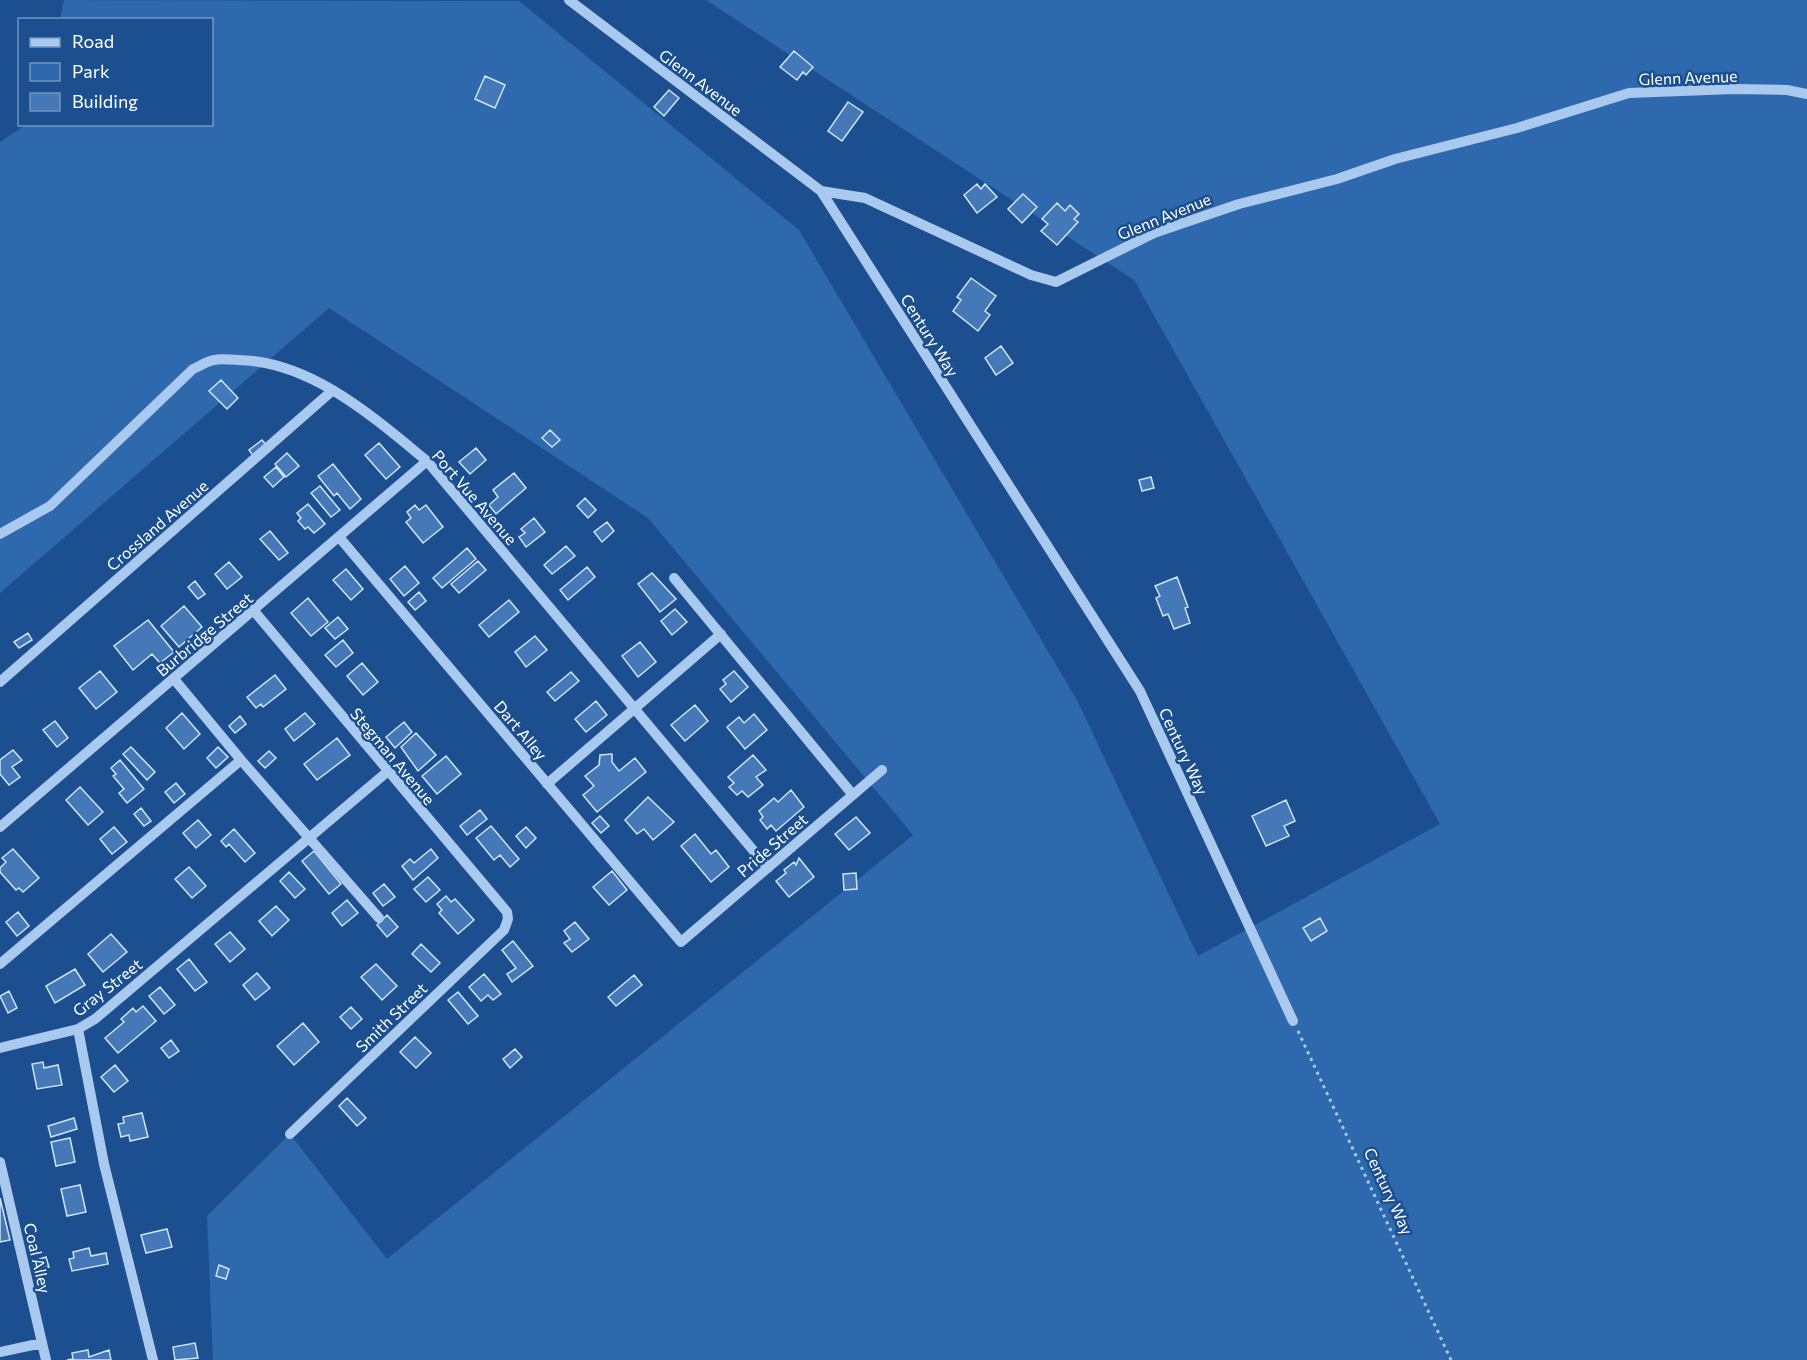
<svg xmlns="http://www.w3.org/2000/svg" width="1807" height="1360" font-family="Commissioner,sans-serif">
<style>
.green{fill:#2e69ad}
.building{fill:#4478b7;stroke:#cfe3fa;stroke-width:1.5}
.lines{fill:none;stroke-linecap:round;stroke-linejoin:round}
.path{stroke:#a9c9ee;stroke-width:3;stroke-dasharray:3 4.5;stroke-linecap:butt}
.minor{stroke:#a9c9ee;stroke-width:10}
.labels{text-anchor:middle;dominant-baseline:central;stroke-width:5;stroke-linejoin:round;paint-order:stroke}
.street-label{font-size:16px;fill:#fff;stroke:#1b4f8f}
</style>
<rect width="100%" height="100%" fill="#1b4f8f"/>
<!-- green -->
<path class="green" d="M64,0L519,1L799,230L1078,702L1198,956L1440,824L1134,280L706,0H1807V1360H213L207,1216L290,1134L387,1259L913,835L648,518L329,308L0,593V142L25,125L212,124V20L60,19Z"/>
<!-- building -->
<path class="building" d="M794,51L813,67L806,75L803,72L797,80L780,67Z
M485,76L505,85L495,108L475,99Z
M669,90L679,98L664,116L654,107Z
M848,102L863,112L842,141L828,131Z
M977,184L981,189L985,184L997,197L977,213L964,195Z
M1023,194L1037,207L1022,223L1008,209Z
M1057,203L1065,211L1070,205L1079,214L1074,219L1078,222L1057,245L1041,231L1048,224L1042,219Z
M971,278L996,296L985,311L990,315L978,331L953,311L961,300L957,297Z
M1001,346L1013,363L996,375L985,358Z
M221,380L238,398L227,409L209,391Z
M550,430L560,440L552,447L542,438Z
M262,440L267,446L254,457L249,450Z
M379,443L400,467L386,479L365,455Z
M476,448L486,460L470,474L459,462Z
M287,453L299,466L286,477L275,464Z
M333,464L361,499L350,509L337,493L334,496L318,476Z
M276,467L284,477L273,487L264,477Z
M514,473L526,488L496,514L489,505L498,497L493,490Z
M1151,477L1154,488L1142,491L1139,480Z
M320,486L340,510L331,517L311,493Z
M585,498L596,510L588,518L577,506Z
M308,504L325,524L314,533L308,527L305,529L298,521L301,518L297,513Z
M415,505L419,510L426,505L443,527L423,543L406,522L411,518L407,512Z
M534,518L545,532L526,547L519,537L525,533L521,529Z
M607,522L614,531L602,542L594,532Z
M270,531L288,553L279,560L260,539Z
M566,546L575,556L552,574L544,565Z
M467,548L476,559L442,588L433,578Z
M478,561L486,570L459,593L451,584Z
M229,562L242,577L227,589L215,574Z
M405,566L419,583L404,596L390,579Z
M587,567L595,577L568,600L560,590Z
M346,569L363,589L351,600L333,580Z
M652,573L676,599L660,612L638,584Z
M1177,577L1188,607L1185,608L1190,623L1174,629L1168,614L1163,616L1156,598L1160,596L1155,586Z
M195,581L205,594L198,599L188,587Z
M419,592L426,601L415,610L408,602Z
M308,598L328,622L311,636L291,613Z
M509,600L519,612L489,637L479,625Z
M184,606L202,627L179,647L161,626Z
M675,609L687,622L672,635L661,621Z
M338,617L348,629L335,639L325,628Z
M148,620L174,652L160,663L152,654L133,670L114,646Z
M28,633L32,640L19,648L14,642Z
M535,636L547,650L526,667L515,652Z
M343,640L353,653L336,667L325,655Z
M640,642L656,662L638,677L622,656Z
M362,663L378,682L363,695L347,676Z
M100,671L117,692L96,709L79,688Z
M734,671L748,687L731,702L720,689L726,684L723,680Z
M571,672L579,681L555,701L547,692Z
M275,675L286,689L263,707L261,704L256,708L247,697Z
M596,701L607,715L586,732L575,719Z
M695,705L708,721L685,741L671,725Z
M182,713L200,734L184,749L166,728Z
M305,713L315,724L294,741L285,729Z
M754,714L767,730L745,749L727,727L739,717L744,723Z
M240,716L246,724L235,733L229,726Z
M55,721L68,738L57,747L43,730Z
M404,722L412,732L395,748L386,737Z
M416,733L436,755L418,771L401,747Z
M337,738L350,755L317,780L304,764Z
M131,747L155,772L147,780L123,754Z
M218,747L228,757L216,768L207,758Z
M13,750L22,760L12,767L20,777L9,785L0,774V760Z
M269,751L276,758L265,768L258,761Z
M612,754V762L619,771L635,758L646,772L597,812L583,795L594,786L585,776L599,765L600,755Z
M753,755L766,770L756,777L763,785L748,797L742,791L737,795L729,787L734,783L728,777Z
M446,756L461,774L437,794L422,776Z
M120,760L144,789L127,803L119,793L124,789L113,776L116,774L111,768Z
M176,783L185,794L174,803L165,792Z
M80,787L103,812L88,825L66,800Z
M791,790L804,807L776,831L771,825L767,829L760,820L763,817L759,811L774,798L778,802Z
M648,797L674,822L653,840L644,829L637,834L625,820Z
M1286,800L1295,821L1284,826L1289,836L1266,846L1252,816Z
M141,808L151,821L144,826L134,814Z
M480,810L487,819L467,835L460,826Z
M600,816L609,826L601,833L592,823Z
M856,817L870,833L849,850L835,834Z
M198,820L211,835L196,848L183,833Z
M491,826L519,859L510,867L500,855L494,860L476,838Z
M114,827L127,842L112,854L100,839Z
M526,827L536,838L526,848L516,836Z
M234,829L255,853L245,862L229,844L226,847L221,841Z
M695,834L711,854L716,850L729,867L711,882L681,846Z
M13,849L39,878L23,892L19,888L16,890L0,872V868L6,862L2,858Z
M431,849L438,858L413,880L402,866L410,859L414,863Z
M314,851L341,884L329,894L302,861Z
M799,858L814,877L789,897L776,881L786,873L784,870L794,862L796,865Z
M189,867L206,886L192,898L175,879Z
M612,871L627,890L609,905L593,887Z
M289,872L305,889L295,898L280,881Z
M856,873L857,889L844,890L843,874Z
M428,877L440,890L426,902L414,889Z
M384,884L395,897L383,906L373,893Z
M446,896L451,902L455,899L474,920L458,934L439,913L442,910L437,904Z
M347,900L358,913L342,926L332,913Z
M276,906L289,920L272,936L259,921Z
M18,912L29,926L17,936L6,922Z
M387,915L398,927L387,937L377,925Z
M1320,918L1327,931L1311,941L1303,928Z
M575,922L589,939L572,952L564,943L570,939L564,931Z
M230,932L245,949L230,962L215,944Z
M111,934L127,952L103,972L88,954Z
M513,941L533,966L512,982L507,974L516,968L502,950Z
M421,944L440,963L431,972L412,954Z
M189,959L207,982L195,991L177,969Z
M376,964L397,986L382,1000L361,977Z
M75,969L85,985L55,1003L46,986Z
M257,973L270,988L255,1000L243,985Z
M484,974L501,994L493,1000L488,995L481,1001L469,987Z
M634,975L642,985L616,1006L608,997Z
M160,987L175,1005L164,1014L149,996Z
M9,991L17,1008L8,1013L0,996Z
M458,992L478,1016L468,1024L448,1000Z
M143,1006L156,1021L118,1053L105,1038L124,1022L121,1019L133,1008L136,1012Z
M351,1007L362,1019L351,1029L340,1017Z
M303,1023L319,1042L294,1065L277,1046Z
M415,1037L431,1053L416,1068L400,1052Z
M171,1040L179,1051L169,1058L161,1048Z
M515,1049L522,1057L510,1068L503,1059Z
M43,1062L44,1068L58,1065L62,1085L37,1089L32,1064Z
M115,1065L128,1081L114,1092L101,1077Z
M347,1098L366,1118L357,1126L339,1106Z
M142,1113L148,1137L130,1141L129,1135L121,1137L118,1124L124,1123L123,1117Z
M74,1118L77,1129L51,1137L48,1126Z
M70,1138L75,1162L56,1166L51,1142Z
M80,1185L86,1212L67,1216L61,1189Z
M0,1198L10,1240L0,1242Z
M167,1229L172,1247L146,1253L141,1235Z
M89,1248L91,1256L106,1253L108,1264L72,1271L69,1259L74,1258L73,1252Z
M46,1257L49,1267L36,1271L33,1261Z
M219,1265L229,1269L226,1279L216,1276Z
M195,1343L198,1358L175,1360L173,1347Z
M88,1350L89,1357L109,1350L111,1360H67L73,1359L72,1353Z"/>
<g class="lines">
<!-- path -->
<path class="path" d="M1298,1031L1451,1360"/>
<!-- minor -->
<path class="minor" d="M569,0L821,191L865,198L1031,275L1056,282L1154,233L1239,204L1337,179L1395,159L1517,128L1629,93L1734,89L1787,90L1807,94
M821,191L1140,691L1293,1021
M0,534L50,506L193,369C200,366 207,361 214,360C221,358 231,360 238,360C311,361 373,417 427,461L768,868
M339,537L681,942L882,770
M674,578L853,795
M254,611L507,912L508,919L504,930L290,1134
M174,679L241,760L379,918
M0,682L333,390
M547,784L721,634
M0,827L427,461
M0,964L241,760
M78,1029L104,1164L153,1360
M0,1048L78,1029L95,1019L387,772
M0,1162L46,1360
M0,1352L42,1343"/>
</g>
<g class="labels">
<!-- street labels -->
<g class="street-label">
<text transform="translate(1688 77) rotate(-2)">Glenn Avenue</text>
<text transform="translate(701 82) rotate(37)">Glenn Avenue</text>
<text transform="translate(1164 216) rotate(-22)">Glenn Avenue</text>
<text transform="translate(930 335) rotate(58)">Century Way</text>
<text transform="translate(475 497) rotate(49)">Port Vue Avenue</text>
<text transform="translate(157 525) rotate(-41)">Crossland Avenue</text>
<text transform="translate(204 634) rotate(-40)">Burbridge Street</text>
<text transform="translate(521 730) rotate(50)">Dart Alley</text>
<text transform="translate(1184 751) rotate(65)">Century Way</text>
<text transform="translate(393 756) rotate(50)">Stegman Avenue</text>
<text transform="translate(772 845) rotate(-41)">Pride Street</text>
<text transform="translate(107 987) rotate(-38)">Gray Street</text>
<text transform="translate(391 1017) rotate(-44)">Smith Street</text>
<text transform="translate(1389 1191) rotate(65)">Century Way</text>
<text transform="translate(38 1258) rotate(77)">Coal Alley</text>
</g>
</g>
<!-- legend -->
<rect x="18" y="18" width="195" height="108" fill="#1b4f8f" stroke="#7695bc" stroke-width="1.5"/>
<rect x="30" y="38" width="30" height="9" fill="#a9c9ee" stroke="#7695bc" stroke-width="1.5"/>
<text x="72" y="48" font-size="18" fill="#ffffff">Road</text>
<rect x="30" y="63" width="30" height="18" fill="#2e69ad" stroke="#7695bc" stroke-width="1.5"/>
<text x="72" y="78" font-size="18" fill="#ffffff">Park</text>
<rect x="30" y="93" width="30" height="18" fill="#4478b7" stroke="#7695bc" stroke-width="1.5"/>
<text x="72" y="108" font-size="18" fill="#ffffff">Building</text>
</svg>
